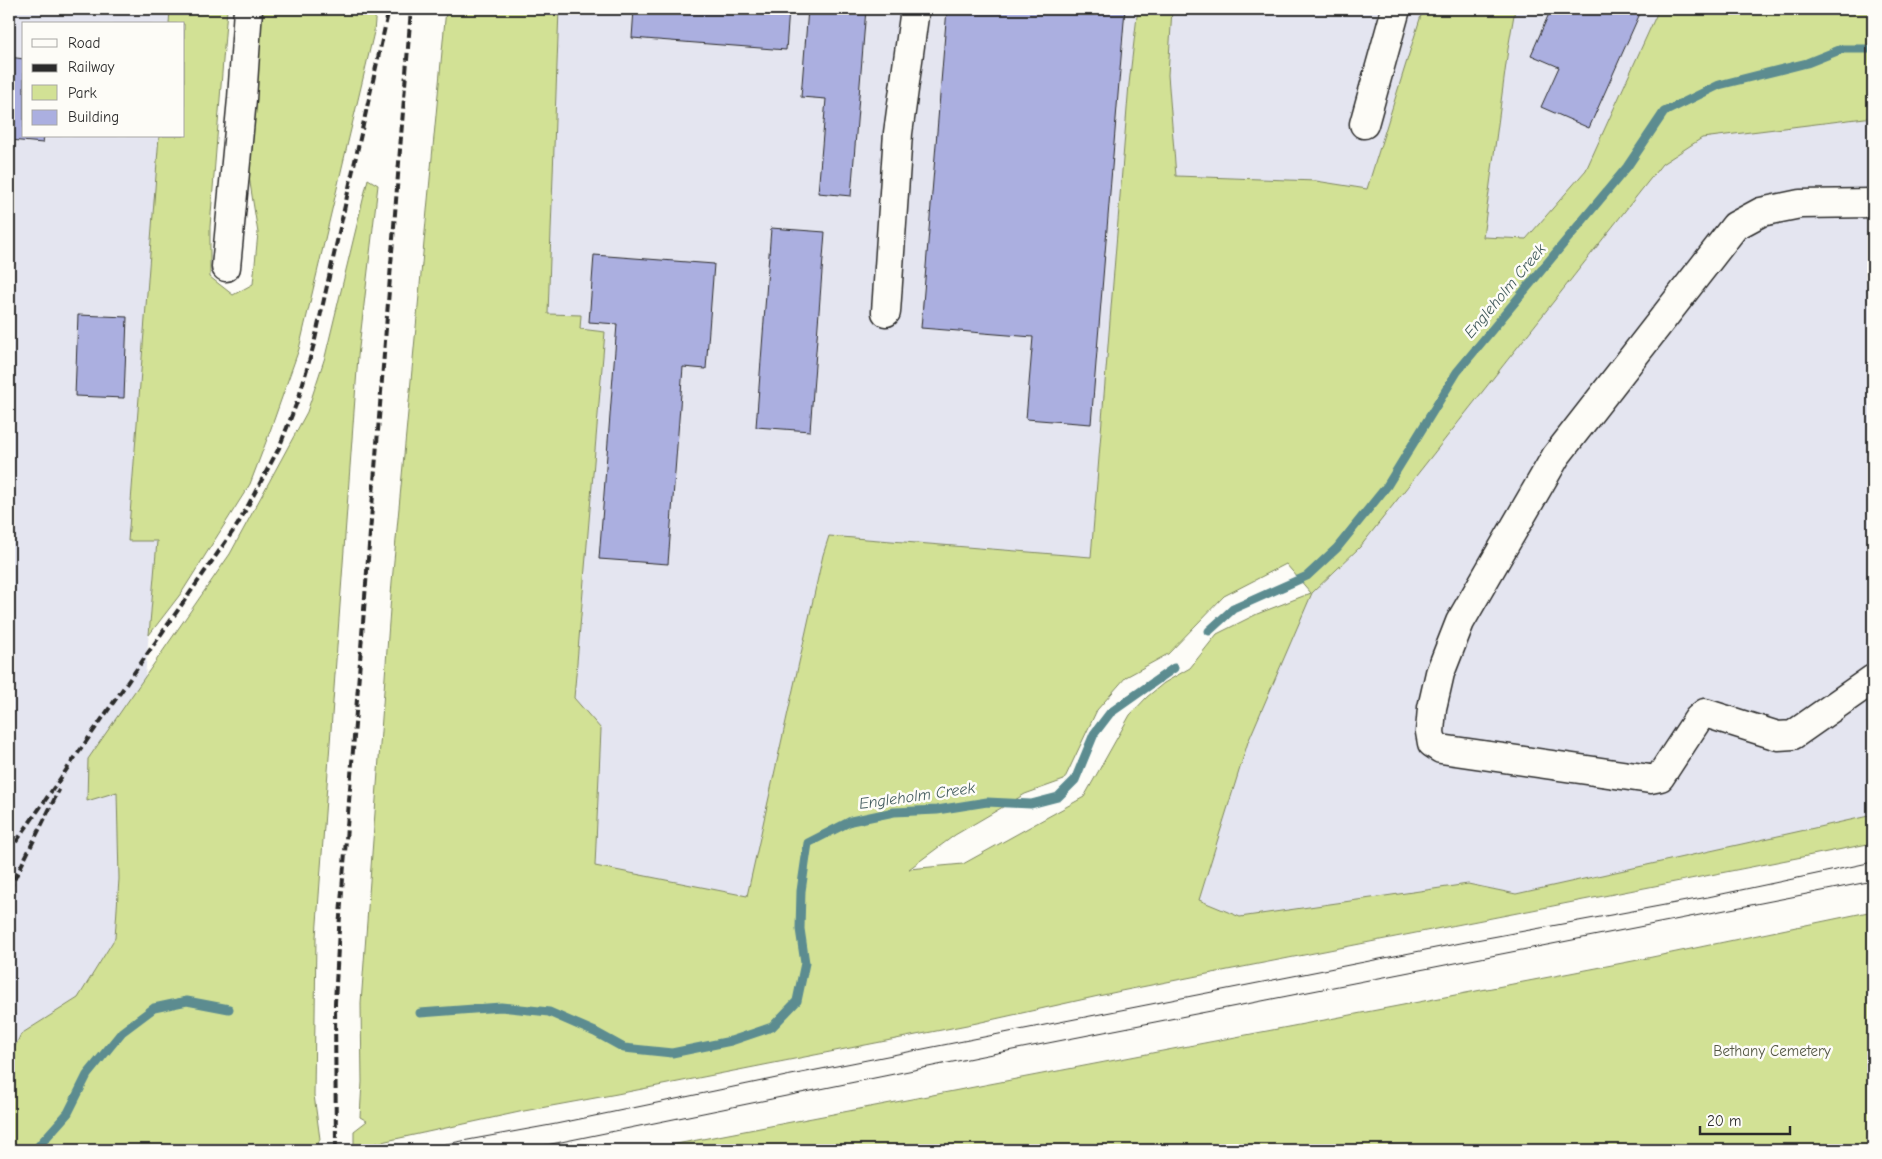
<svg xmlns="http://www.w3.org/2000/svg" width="1882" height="1159" font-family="'Comic Neue',sans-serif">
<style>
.built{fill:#e4e5f0}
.green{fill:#d2e195;stroke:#7e8660;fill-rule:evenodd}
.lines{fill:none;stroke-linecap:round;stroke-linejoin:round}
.stream{stroke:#5b8c90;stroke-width:9}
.building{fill:#abafe0;stroke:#2b2b2b}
.minor-casing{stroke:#2b2b2b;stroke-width:31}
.minor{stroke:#fdfcf7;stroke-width:28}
.tram{stroke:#2b2b2b;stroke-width:1}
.rail{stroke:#2b2b2b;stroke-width:4;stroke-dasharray:8 4;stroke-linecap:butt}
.labels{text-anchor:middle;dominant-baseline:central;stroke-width:5;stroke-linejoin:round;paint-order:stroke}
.park-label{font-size:15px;fill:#555846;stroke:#fdfcf7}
.water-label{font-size:16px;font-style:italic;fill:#435b5d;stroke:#fdfcf7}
</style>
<rect width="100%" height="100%" fill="#fdfcf7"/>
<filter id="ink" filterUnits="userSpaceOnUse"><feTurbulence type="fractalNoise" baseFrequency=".02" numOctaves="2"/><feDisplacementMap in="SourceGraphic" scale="10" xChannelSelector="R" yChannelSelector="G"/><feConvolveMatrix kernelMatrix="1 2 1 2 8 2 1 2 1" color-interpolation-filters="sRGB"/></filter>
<g filter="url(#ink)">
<!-- built -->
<path class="built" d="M9,9H170L169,24H24V136H159L128,541H157L145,677L88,760L117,792L119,879L115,938L78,998L21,1034L9,1059Z
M559,9H1141L1137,16L1129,84L1091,557L986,549L823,555L748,896L595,867L601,729L574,698L605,332L580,329L581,316L548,314Z
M1172,9H1423L1367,189L1316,181L1176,176L1168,75Z
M1515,9H1659L1586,170L1526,239L1483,237L1508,49Z
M1873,117V815L1516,894L1468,884L1240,917L1199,900L1248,742L1312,593L1360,547L1662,164L1702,138Z"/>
<!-- green -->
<path class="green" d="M170,9H227L210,227V277L233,295L253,284L258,233L246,158L259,9H376L374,32L299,349L269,434L250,484L182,592L149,635L157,541H128L159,136H184V24H169Z
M446,9H559L548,314L581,315L580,329L605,332L574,698L601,729L595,866L747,896L823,555L829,536L1091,557L1129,84L1137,16L1141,9H1172L1168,75L1176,176L1316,181L1367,189L1423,9H1515L1508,49L1483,237L1526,239L1586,170L1659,9L1873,10V117L1702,138L1662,164L1360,547L1312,593L1248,742L1199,900L1240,917L1468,884L1516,894L1873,815V843L1121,991L977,1023L617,1094L524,1111L354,1148V1131L367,1121L360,1117L362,1082L361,1003L392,582ZM1286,564L1311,593L1257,614L1217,634L1190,668L1164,683L1147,697L1130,715L1084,797L963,864L909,869L955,835L1025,794L1064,780L1097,710L1126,677L1168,654L1224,596Z
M368,179L378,185L358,356L316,937L314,1095L320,1139L315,1150H9V1059L21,1034L78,998L115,938L119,879L117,792L87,801L88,759L230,554L307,412L325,357Z
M1873,911V1150H645L1633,961Z"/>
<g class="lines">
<!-- stream -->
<path class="stream" d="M1209,631L1233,609L1307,576L1337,548L1387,486L1457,372L1627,167L1664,112L1719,85L1807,63L1842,49H1873
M420,1013L501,1007L549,1012L595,1032L624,1048L672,1053L731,1041L772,1027L797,1001L805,963L800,929L801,891L808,843L851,821L894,812L937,810L987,802L1031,804L1058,797L1075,780L1094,734L1110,713L1174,668
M35,1150L68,1113L87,1075L122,1032L154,1008L187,1001L229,1009"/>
</g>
<!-- building -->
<path class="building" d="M634,9H789L786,50L632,38Z
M808,9H866L851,196L818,193L826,99L801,97Z
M947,9H1125L1091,424L1026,419L1033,337L921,328Z
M1551,9H1642L1589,128L1541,107L1559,67L1531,55Z
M9,57L24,59V136H44L43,143L10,140L9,149Z
M771,228L825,232L810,431L756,427Z
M594,255L714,264L706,369L683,367L668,564L599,559L617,324L589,322Z
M78,315L127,317L124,398L75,396Z"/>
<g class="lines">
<defs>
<path id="minor" d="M1364,124L1396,9
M1873,203L1800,204L1761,212L1735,226L1556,456L1460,622L1440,673L1432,708L1430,732L1432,743L1441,749L1650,779L1660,777L1698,719L1705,713L1778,736L1793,735L1873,679
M226,267L242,99L248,9
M886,312L898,133L915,9"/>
</defs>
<!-- minor casing -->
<use href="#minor" class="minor-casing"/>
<!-- minor -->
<use href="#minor" class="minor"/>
<!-- tram -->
<path class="tram" d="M413,1150L556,1124L791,1075L1476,940L1708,897L1873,862
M522,1150L987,1055L1873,881"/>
<!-- rail -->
<path class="rail" d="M9,852L238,524L279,448L299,397L314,344L389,9
M9,890L59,790
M336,1150L335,1003L339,929L411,9"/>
</g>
</g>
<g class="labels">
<!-- park labels -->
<g class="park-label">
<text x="1772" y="1051">Bethany Cemetery</text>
</g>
<!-- water labels -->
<g class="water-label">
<text transform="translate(1505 291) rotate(-50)">Engleholm Creek</text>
<text transform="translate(917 796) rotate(-8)">Engleholm Creek</text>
</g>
</g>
<!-- margin -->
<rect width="1882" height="1159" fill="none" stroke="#fdfcf7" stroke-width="30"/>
<rect x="15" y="15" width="1852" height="1129" fill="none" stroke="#2b2b2b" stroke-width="2" filter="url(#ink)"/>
<!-- legend -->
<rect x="22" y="22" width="162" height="115" fill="#fdfcf7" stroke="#a9a8a5"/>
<rect x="32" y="39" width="25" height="8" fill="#fdfcf7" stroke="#a9a8a5"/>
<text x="68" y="48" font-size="15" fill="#2b2b2b">Road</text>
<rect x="32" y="64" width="25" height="8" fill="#2b2b2b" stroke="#a9a8a5"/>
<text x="68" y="72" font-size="15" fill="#2b2b2b">Railway</text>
<rect x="32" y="85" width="25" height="15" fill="#d2e195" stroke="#a9a8a5"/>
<text x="68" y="98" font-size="15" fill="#2b2b2b">Park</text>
<rect x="32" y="110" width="25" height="15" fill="#abafe0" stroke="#a9a8a5"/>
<text x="68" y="122" font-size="15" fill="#2b2b2b">Building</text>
<!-- scale -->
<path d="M1700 1126v8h90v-8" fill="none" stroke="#2b2b2b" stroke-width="2.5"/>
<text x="1707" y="1126" font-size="15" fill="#2b2b2b" stroke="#fdfcf7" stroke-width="4" paint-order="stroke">20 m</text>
</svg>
